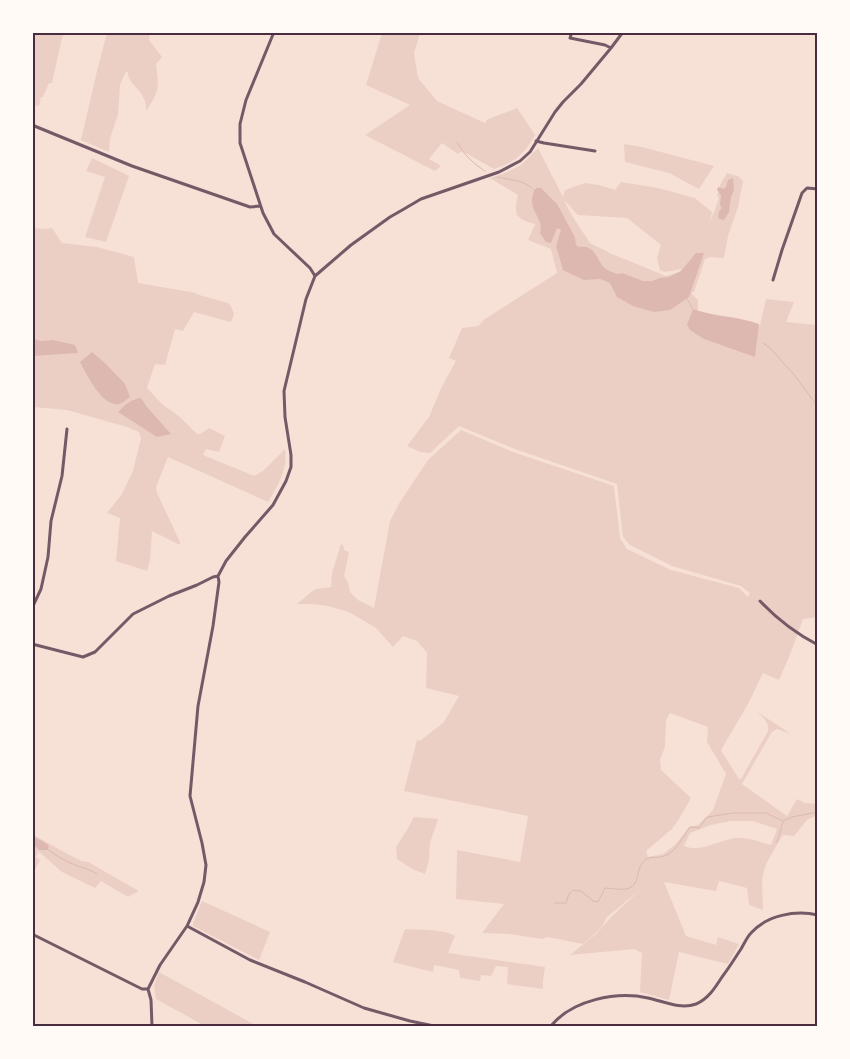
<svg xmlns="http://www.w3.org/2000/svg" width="850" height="1059" font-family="'IBM Plex Serif',serif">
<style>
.green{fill:#ebcfc5;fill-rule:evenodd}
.water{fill:#dcb8b0}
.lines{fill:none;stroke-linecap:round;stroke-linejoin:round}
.stream{stroke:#dcb8b0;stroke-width:1}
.minor{stroke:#755966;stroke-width:3}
.neatline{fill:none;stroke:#4a2c40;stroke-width:2}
</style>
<rect width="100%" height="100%" fill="#f7e1d7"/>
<!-- green -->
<path class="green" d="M33,32L64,33L61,42L52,83H49L43,97H41L39,106L33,105Z
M415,32L420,34L414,53L418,78L437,101L485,123L488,119L517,108L535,135C524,155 515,162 494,169L462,151L458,154L442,143L429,159L441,166L435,171L365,135L410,105L366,85L382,33Z
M107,33H150L149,40L162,57L156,64C159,89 160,90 146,111C146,108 146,102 144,99C140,88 127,83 128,71L125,73L120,85L118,115L110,138L109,152L81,140L97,71Z
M624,144L642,147L714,166L699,189L669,173L625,162Z
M538,148L563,197L565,190L585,183L599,185L615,190L621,182L658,188L695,198L712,212L710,221L715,210L719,198L717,195L721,183L727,173L738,176L743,181L738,207L728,236L724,258L710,257L705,259L694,292H692V294L698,300V312L754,326L760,325L766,299L794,302L786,322L817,325L818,617L803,619L789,657L779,680L763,673L748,704L721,750L739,779H741L768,731C770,722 762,717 756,711L791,734L777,729L772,732L742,784L787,816L797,799L805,803L817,804L818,815L808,819L794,836L783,835C776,847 766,861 763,874C761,886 763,898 763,910L749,905L747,888L719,881L716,891L664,882L686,936L716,945L718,937L739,944L728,964L679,952L669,1000L640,992L642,953L634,949L570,955L596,934L612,916L641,889L606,918C604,928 591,937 583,944L548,937L542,939L509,934L482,933L504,904L456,899L457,850L520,862L528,816L404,791L417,740L420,741L444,722L459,696L426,688L427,653L417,641L403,636L393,647L376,628L349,612L328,606L312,604H297L315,589L331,587L332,573L341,544L343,545L344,550L349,552L344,576L348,583L350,592L358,600L374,608L390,521L400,502L428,460L461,430L513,452L614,486L620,538L627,549L671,570L739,588L748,597L750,593L741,586L672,566L630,545L623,537L617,484L515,449L459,426L430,453L420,452L407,446L429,417L442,386L456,361L449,358L462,328L478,326L485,319L557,273L551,249L528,240L535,224C514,219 514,213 518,195L490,178L505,173L521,165ZM564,200L578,215L627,218L661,245L657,258L660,270L665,272L682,269L679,272L666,276L612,254L590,243L571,214ZM670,713L708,727L707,742L726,774L713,810L698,825L689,827L675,845L663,854L648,857L646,851L672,829L679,819L691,798L661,770L660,759L665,747L666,720ZM731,821H753L777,829L771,845C760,842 747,837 735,838C720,840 700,853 684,846L690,833L711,825Z
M92,158L129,176L106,242L85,237L105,177L86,171Z
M32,228L47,229L52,228L62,243L97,247L134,257L138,283L196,293V294L228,303L231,306L234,314L231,322L194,312L183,331L175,329L165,365L155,364L147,388L162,404L180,417L197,434H200L209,428L225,436L219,452L206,449L203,455L254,476L263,471L285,449C288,469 278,485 268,502L168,457L156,487L157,493L180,542V545L152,531L150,560L147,571L116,561L120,518L107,513L122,494L133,471L141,438L139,432L127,427L67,410L33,407Z
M414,817L438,819L430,843L429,860L425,874L412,869L397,859L396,847L407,830Z
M32,834L64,852L81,861L88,862L139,891L128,897L101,881L95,888L62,872L39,852L36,857L40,860L34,872H33Z
M202,901L270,932L259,960L193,926V923Z
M405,929C419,930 443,929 455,936L454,938L448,953L545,967L543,981V989L507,984L508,967L496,966L491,976L481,975L480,981L460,978L459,970L434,965L433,972L393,962Z
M159,972L257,1026H205L156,999L154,986Z"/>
<!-- water -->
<path class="water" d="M733,178L734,190L731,197L729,212L724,220L719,219C718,214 718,212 722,208L720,205L721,195L717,190L718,187L724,189L726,187L728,180Z
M536,188H541L557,204L575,237L576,245L579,247C597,244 596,262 606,269C609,271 614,273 617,274L622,273L643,281H652L660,278L669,277L681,271L696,253H704L689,297L670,310L654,312L633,306L617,297L610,283L600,279L584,280L563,270L556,246L561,230L557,228L551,243L546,242L540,233C545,216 523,209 536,188Z
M693,309C714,317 738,316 759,324L755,357L704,339L690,330L687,325Z
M33,339L41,341L53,340L75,345L78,353L33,356Z
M92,352L106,364L125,384L130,397C127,399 123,403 119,404C102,407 87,375 80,362Z
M141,398L147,407L171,434L157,437L118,412C125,405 131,399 141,398Z
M33,836L47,844L49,847L47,850H39L33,844Z"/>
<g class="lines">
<!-- stream -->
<path class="stream" d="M457,142C463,154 474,164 485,171
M497,177C509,180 526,180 535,191
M687,299L693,309
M763,343L770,348L796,377L818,407
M32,594L34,595
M777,842L783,822
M47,849C55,855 65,861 75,865C83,868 89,869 97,874
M555,903H566L569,894L573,890L581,891L593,901L598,902L605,888C621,889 635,894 638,874C639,869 641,863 645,860C650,856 654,858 660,857C673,856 683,838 689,828L691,827L699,828L706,818L708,817L733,813H766L783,821L792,817L818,812"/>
<!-- minor -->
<path class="minor" d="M274,32L246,100L240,124V143L263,213L274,234L310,268L315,276
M572,32L570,38L605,45L611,48
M32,125L132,166L250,207L260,206
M536,141L544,143L595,151
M773,280L782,250L802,193L807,188L818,189
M760,601C778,620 795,633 818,645
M32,608L41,589L48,557L51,521L62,476L67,429
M32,644L83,657L95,652L133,614L169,596L197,585L213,577L218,576L226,561L245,537L273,505L286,481L291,467V455L285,417L284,391L306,299L315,276L351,245L390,217L404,209L421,199L499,172L520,161L530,152L555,112L563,102L581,84L611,48L623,32
M187,926L250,960L305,982L364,1008L410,1021L434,1026
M32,934L142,989H148
M148,989L160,965L187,926L198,902L204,882L206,865L202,843L190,796L198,706L213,626L219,582L218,576
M148,989L151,1000L152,1026
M551,1026C572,1000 616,991 648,998C663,1001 680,1010 696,1004C708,999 715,988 722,977C729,968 735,958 741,949C744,944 747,937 751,933C767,915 795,910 818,915"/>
</g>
<!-- border -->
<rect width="850" height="1059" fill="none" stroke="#fffaf5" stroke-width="68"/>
<rect x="34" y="34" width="782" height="991" class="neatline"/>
</svg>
